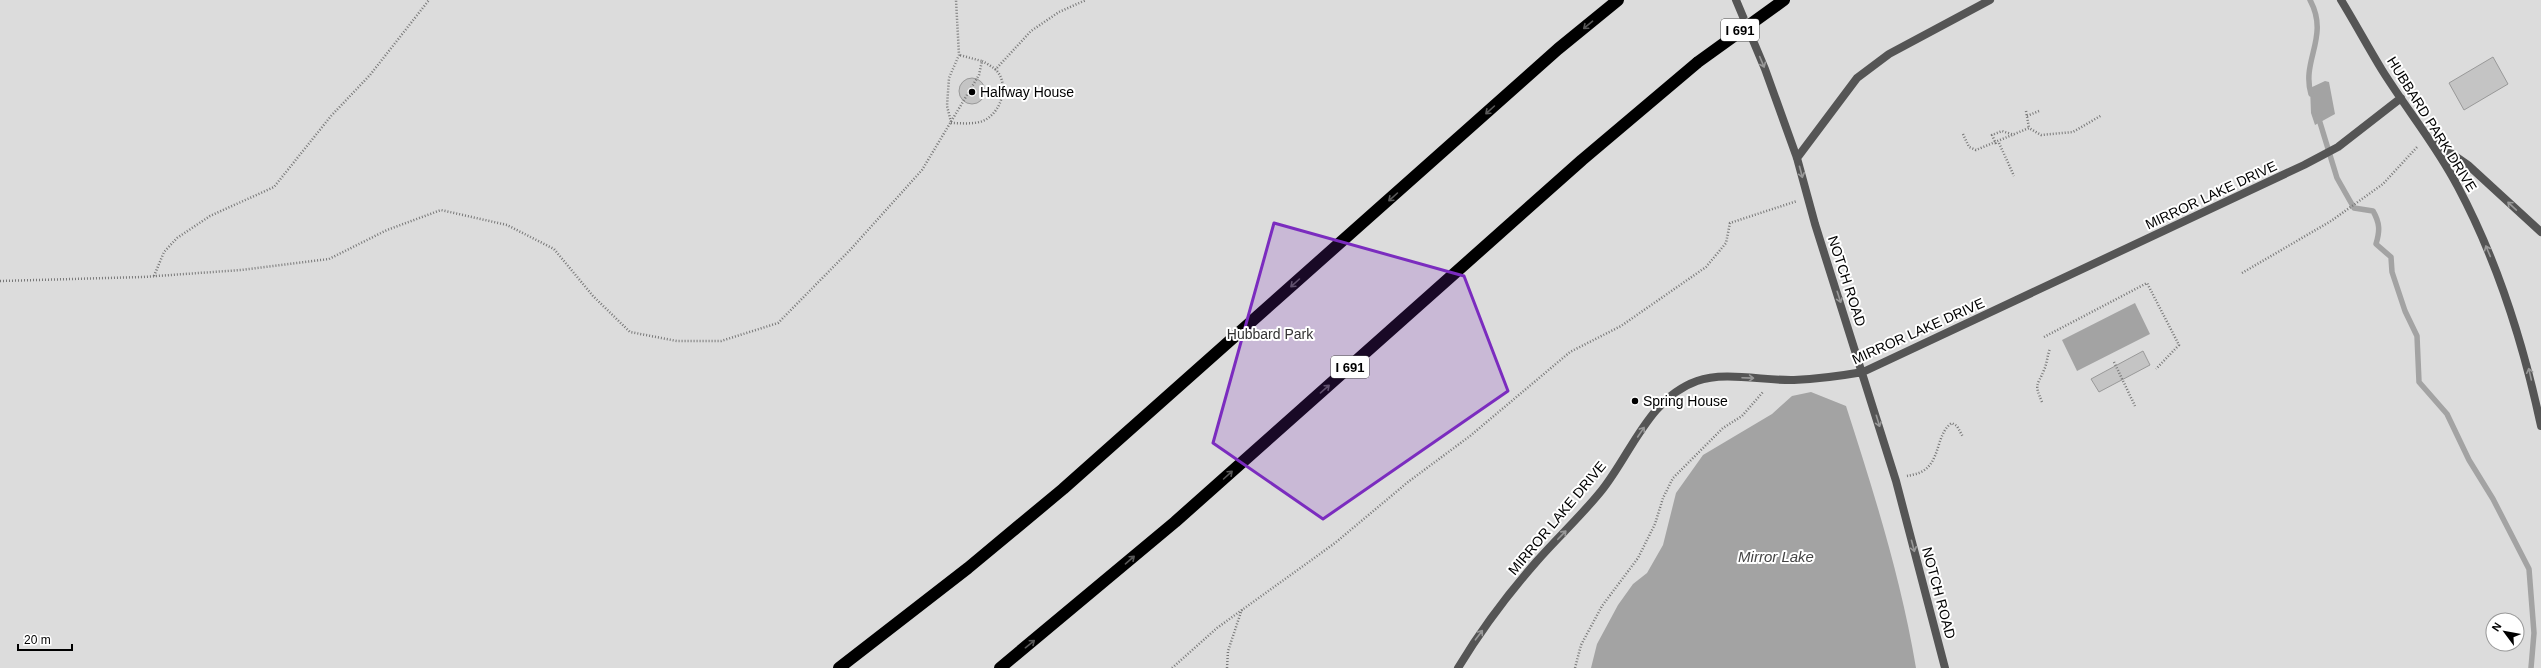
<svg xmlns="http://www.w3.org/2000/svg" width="2541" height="668" font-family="Arial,sans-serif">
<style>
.green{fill:#dcdcdc;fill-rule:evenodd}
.water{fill:#a3a3a3}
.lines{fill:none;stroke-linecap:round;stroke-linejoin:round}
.stream{stroke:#a3a3a3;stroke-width:5.5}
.building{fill:#c4c4c4;stroke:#999}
.motorway-casing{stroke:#dbdbdb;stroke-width:14}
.path{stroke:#777;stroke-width:2.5;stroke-dasharray:1 2;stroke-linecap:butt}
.minor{stroke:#555;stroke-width:8}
.motorway{stroke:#000;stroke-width:12}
.motorway-bridge-casing{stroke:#dbdbdb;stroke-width:14;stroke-linecap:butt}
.motorway-bridge{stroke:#000;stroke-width:12}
.oneway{stroke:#595959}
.oneway2{stroke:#999}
.marked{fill:#7b2cbf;fill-opacity:0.2;stroke:#7b2cbf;stroke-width:3;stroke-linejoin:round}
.poi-dot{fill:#000;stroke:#fff;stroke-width:1.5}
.labels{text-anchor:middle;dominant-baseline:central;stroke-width:4;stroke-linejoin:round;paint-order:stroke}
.shield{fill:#fff;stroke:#4c4c4c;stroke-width:1}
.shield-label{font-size:13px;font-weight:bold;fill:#000}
.poi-label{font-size:14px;fill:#000;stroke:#fff;text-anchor:start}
.street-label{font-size:14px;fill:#000;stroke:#fff}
.park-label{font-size:14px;fill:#333;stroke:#fff}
.water-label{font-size:15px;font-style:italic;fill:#444;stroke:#fff}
</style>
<rect width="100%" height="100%" fill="#fff"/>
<!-- green -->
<path class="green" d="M0,0H2541V668H0ZM2493,620H2517V644H2493Z"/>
<!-- water -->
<path class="water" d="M2325,81L2329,82L2335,114L2315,125L2311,113L2310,88Z
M2135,303L2150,334L2077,371L2062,340Z
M1811,392L1846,406C1874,493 1901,578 1916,668H1591L1597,644L1618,605L1633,584L1647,573L1663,545L1676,493L1703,455L1772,414L1792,396Z"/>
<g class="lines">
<!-- stream -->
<path class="stream" d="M2310,0C2330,37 2301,60 2311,94
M2318,116L2337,178L2354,208L2373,211C2380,223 2380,231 2376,244L2391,257L2392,272L2405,311L2417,336L2419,382L2447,414L2469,460L2493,499L2529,569L2534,633L2531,668"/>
</g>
<!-- building -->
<path class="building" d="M2493,57L2508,84L2464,110L2449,83Z
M959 91a13 13 0 1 1 26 0a13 13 0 1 1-26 0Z
M2143,351L2150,365L2099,392L2091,379Z"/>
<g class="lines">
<defs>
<path id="motorway" d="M839,668L968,568L1063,489L1558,49L1618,0
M1000,668L1175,522L1582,160L1698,62"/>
</defs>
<!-- motorway casing -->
<use href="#motorway" class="motorway-casing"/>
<!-- path -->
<path class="path" d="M995,70L1031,31L1059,12L1086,0
M2026,111L2029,128
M2027,116L2039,111
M951,122L947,106L949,78L959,55L956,0
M951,123C961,123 975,125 985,120C1002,111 1010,83 995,69C991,66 986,63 982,61
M1963,134L1969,147L1976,150L2029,128L2041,135L2073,132L2102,115
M1999,143L2014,176
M1996,144L1992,135L2002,131L2014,135
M2242,273L2331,221L2383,184L2418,146
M154,276L164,252L177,238L210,216L274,187L331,116L370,75L429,0
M0,281L143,277L241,270L329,259L387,230L441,210L507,225L554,249L593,296L630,332L677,341H721L778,323L850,250L922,170L979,75L982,61L959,55
M2044,337L2147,283L2179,345L2156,369
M2114,362L2135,406
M2042,402C2034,383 2037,387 2044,370C2047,364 2047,356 2050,349
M1907,476C1912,475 1918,474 1923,471C1941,460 1936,433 1952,423L1957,426L1963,437
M1172,668L1217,628L1335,543L1408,482L1470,436L1570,352L1621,326L1706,267L1726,243L1730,223L1797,201
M1227,668L1228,651L1242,609
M1575,668L1581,645L1602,606L1638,558L1655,524L1663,498L1673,478L1723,428L1742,416L1763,392"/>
<!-- minor -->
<path class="minor" d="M1736,0L1765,69L1797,158L1815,224L1896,481L1945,668
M2341,0C2355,23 2368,47 2382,70C2407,110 2437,146 2458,187C2498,262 2523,342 2541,426
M2432,140L2468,165L2541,232
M1797,158L1857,78L1889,54L1990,0
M1458,668C1481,630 1508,594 1537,561C1558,537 1582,515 1602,490C1632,452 1649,398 1697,381C1724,371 1765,381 1794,380C1817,379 1840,376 1863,372L2304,165L2338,147L2401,98"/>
<!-- motorway -->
<use href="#motorway" class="motorway"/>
<defs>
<path id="motorway-bridge" d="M1698,62L1784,0"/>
</defs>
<!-- motorway-bridge casing -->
<use href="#motorway-bridge" class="motorway-bridge-casing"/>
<!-- motorway-bridge -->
<use href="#motorway-bridge" class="motorway-bridge"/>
</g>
<!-- one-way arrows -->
<defs><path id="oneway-shaft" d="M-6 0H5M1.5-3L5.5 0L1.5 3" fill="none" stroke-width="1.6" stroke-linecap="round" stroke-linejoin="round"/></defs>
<g class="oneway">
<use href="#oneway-shaft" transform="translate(1588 25) rotate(140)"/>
<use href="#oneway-shaft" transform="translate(1490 110) rotate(138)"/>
<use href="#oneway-shaft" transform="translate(1393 197) rotate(138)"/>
<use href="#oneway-shaft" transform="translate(1295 283) rotate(138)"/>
<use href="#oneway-shaft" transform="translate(1325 389) rotate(-41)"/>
<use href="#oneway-shaft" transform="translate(1228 475) rotate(-42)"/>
<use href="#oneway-shaft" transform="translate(1130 560) rotate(-41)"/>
<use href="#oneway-shaft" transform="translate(1030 644) rotate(-39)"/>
</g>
<g class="oneway2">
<use href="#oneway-shaft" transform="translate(1762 62) rotate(67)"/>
<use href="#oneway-shaft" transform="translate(1801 172) rotate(75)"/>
<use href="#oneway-shaft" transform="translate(2512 206) rotate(-137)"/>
<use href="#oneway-shaft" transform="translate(2488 251) rotate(-113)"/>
<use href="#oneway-shaft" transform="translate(1839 297) rotate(72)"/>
<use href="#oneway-shaft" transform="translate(2530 374) rotate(-103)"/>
<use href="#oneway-shaft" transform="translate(1748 378) rotate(2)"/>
<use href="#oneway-shaft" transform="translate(1878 421) rotate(73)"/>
<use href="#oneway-shaft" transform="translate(1641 432) rotate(-56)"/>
<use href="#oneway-shaft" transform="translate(1562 535) rotate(-46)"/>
<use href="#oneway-shaft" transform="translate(1913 546) rotate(75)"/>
<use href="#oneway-shaft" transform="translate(1479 635) rotate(-53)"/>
</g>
<!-- marked area -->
<path class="marked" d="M1274,223L1464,276L1508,391L1323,519L1213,443Z"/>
<!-- markers -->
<g class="poi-dot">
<circle cx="972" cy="92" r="4"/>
<circle cx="1635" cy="401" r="4"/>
</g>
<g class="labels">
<!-- shield labels -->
<g class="shield">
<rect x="1721" y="19" width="38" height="22" rx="3"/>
<rect x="1331" y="356" width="38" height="22" rx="3"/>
</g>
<g class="shield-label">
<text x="1740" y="30">I 691</text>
<text x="1350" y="367">I 691</text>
</g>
<!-- poi labels -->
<g class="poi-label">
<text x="980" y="92">Halfway House</text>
<text x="1643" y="401">Spring House</text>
</g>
<!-- street labels -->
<g class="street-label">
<text transform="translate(2432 124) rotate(58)">HUBBARD PARK DRIVE</text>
<text transform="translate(2211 195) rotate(-25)">MIRROR LAKE DRIVE</text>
<text transform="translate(1847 281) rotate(72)">NOTCH ROAD</text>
<text transform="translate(1918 331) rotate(-24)">MIRROR LAKE DRIVE</text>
<text transform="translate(1557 518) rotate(-50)">MIRROR LAKE DRIVE</text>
<text transform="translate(1939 593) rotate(75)">NOTCH ROAD</text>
</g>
<!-- park labels -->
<g class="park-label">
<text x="1270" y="334">Hubbard Park</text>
</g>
<!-- water labels -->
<g class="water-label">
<text x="1776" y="556">Mirror Lake</text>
</g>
</g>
<!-- north arrow -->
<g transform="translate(2505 632) rotate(302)"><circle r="19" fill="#ffffff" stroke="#999999"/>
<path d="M0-3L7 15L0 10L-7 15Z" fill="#000000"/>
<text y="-6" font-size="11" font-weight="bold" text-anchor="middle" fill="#000000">N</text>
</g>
<!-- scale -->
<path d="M18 644v6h54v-6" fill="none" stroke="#000000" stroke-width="2"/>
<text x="24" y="644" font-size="12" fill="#000000" stroke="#ffffff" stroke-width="3" paint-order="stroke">20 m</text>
</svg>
